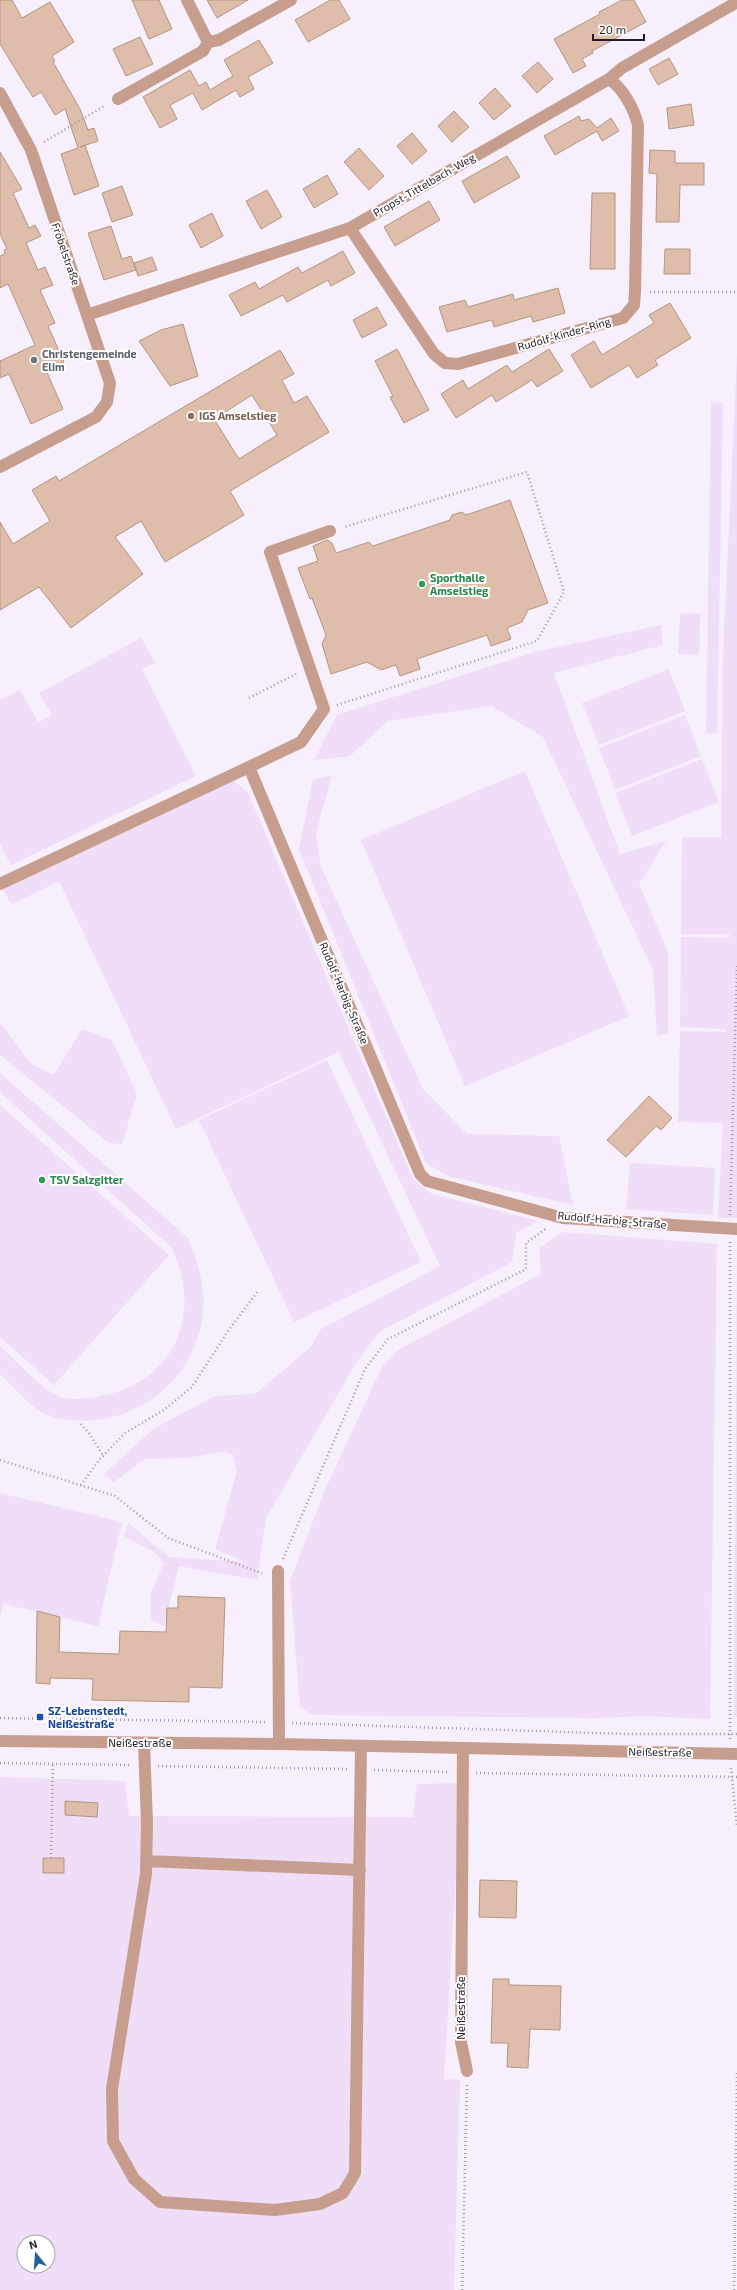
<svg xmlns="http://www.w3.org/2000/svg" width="737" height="2290" font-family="'Exo 2',sans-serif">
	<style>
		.green { fill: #f0ddf8; fill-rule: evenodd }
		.building { fill: #debeaa; stroke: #b49581; fill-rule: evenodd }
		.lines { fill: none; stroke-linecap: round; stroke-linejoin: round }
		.path { stroke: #a199a4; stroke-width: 2.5; stroke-dasharray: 1 3; stroke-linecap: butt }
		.minor { stroke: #c79d8e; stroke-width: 12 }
		.worship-dot { fill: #6b7280; stroke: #fff; stroke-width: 1.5 }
		.education-dot { fill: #8d6e63; stroke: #fff; stroke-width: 1.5 }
		.leisure-dot { fill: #2e9e5b; stroke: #fff; stroke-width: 1.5 }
		.transit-dot { fill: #1a4fb4; stroke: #fff; stroke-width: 1.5 }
		.labels { text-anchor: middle; stroke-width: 4; stroke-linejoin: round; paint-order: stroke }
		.street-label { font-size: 11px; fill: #231c26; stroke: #fff }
		.worship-label { font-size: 11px; font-weight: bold; fill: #5b616d; stroke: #fff; text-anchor: start }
		.education-label { font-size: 11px; font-weight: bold; fill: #785e54; stroke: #fff; text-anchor: start }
		.leisure-label { font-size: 11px; font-weight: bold; fill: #27864d; stroke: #fff; text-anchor: start }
		.transit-label { font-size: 11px; font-weight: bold; fill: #164399; stroke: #fff; text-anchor: start }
	</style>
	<rect width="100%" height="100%" fill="#f7effb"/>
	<path class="green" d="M737,355V1218H718L723,1123L678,1122L680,1031L725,1032L726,1029L680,1027L681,937L728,938L730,934H681L682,837H721L723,655Z
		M711,402L723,403L717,733H706Z
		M700,613L699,655L678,654L680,614Z
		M661,625L663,645L554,673L620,854L666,841L639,884L668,952V1033L657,1036L653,970L543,737L492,706L388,721L350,756L314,760L337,715L535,652Z
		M141,638L155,663L142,669L196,776L11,865L0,844V700L20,690L38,722L52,715L39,693Z
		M669,669L685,711L599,745L582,703Z
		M685,715L701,756L615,790L599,748Z
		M702,759L719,802L632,836L615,793Z
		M525,771L629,1016L465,1086L361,840Z
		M332,775L316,833L321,867L423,1089L467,1134L559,1136L573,1205L448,1176L426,1163L299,849L313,780Z
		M233,780L248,793L413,1179L432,1194L538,1221L516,1233L512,1262L379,1332L356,1363L266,1518L257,1580L179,1566L164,1626L151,1620L150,1595L164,1563L154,1552L124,1536L128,1523L169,1557L245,1562L215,1549L237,1471L233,1455L224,1451L187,1458L145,1459L114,1482L104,1474L153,1429L215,1396L255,1394L311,1347L321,1329L440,1266L339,1052L176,1129L59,881L12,904L2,890Z
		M0,1022L31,1064L54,1075L82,1029L112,1040L137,1094L122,1144L109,1143L0,1055Z
		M327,1060L421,1262L294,1322L199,1120Z
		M0,1073L188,1238C197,1260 205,1285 203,1309C200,1363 160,1406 109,1418C89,1422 61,1422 43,1413C31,1407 11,1384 0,1374V1346C11,1356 44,1390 55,1395C70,1402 90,1399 106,1395C177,1378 202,1312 172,1248L0,1092Z
		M0,1105L169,1255L54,1385L0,1337Z
		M630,1163L715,1168L713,1215L626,1209Z
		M563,1232L717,1244L710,1719L645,1716L598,1718L312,1715L300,1707L290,1581L325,1490L382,1367L398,1350L541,1274L539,1248Z
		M737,1238V1717L734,1716Z
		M0,1493L122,1522L98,1626L4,1604L0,1616Z
		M0,1777L125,1781L129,1816L413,1817L417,1784L459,1783V1825L444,2079L460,2080L454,2290H0ZM24,2242H48V2266H24Z"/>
	<path class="building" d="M0,0H12L22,18L50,2L74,42L52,56L55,61L53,62L80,109L88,130L94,128L98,141L80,147L85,145L99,186L74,195L61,154L78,148L65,109L55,115L41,92L33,97L22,80L0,44Z
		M132,0H159L172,29L149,39Z
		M207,0H248L217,18Z
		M330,0H339L350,19L308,42L295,20Z
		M622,0H634L646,22L592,51L593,53L582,59L586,66L573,73L554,39L600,14L599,12Z
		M140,37L153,64L126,76L113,49Z
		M259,40L273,63L248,77L254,89L240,97L236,90L202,110L193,93L170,105L177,119L160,128L143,97L190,70L199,86L206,82L210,90L233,76L224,60Z
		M669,58L678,74L658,85L649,69Z
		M538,62L553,79L537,93L522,76Z
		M495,88L511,106L494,120L479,103Z
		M691,104L694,125L669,129L667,108Z
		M454,111L469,127L452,142L438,126Z
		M579,116L581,121L589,119L597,128L611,118L619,131L602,141L597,131L555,155L544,136Z
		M412,133L427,151L412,164L397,146Z
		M359,148L384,176L369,190L344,162Z
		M650,150L675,151V163H704V185H680L679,222H656L657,174L649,173Z
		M0,152L22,189L13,193L29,228L35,225L41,236L26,243L38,270L45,267L53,285L40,290L55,323L48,326L64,362L46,370L63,409L31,424L9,374L0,378V361L35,345L8,284L0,288V256L5,254L4,250L7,249L0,234Z
		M507,156L520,177L474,203L462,181Z
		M327,175L338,194L314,208L303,189Z
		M122,186L133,215L112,222L102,193Z
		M267,190L282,217L261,229L246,201Z
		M592,193H615V269H590Z
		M429,201L440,220L395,246L384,227Z
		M212,213L223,236L201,248L189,225Z
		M111,226L122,259L131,256L136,270L104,280L88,233Z
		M665,249H690V274H664Z
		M343,251L355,273L331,286L328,280L287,302L283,295L241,316L229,295L255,282L259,289L298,267L302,273Z
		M152,257L157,270L138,276L134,263Z
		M558,288L565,313L533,322L531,316L494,327L492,320L447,332L439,307L465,300L468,307L513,294L514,300Z
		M670,303L691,338L655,360L658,365L637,378L629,365L591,388L571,355L594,341L602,355L654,323L649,315Z
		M377,307L387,325L362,338L353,320Z
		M183,324L198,376L170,386L139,341L161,330Z
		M397,349L429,410L404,423L390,397L393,396L375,361Z
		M549,349L563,371L537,387L532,380L496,402L492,395L456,418L441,394L463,380L468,389L507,365L512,372Z
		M280,350L294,374L282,380L294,403L307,396L329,432L230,491L244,515L165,562L141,521L115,537L143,574L71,628L39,587L0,610V522L13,544L50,521L32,490L56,476L59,481ZM252,395L277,435L239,459L214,419Z
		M510,500L548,603L528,610L522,622L507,628L511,639L491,646L487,635L417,659L420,669L400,676L396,665L381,670L367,662L331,674L322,644L326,635L312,598L310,599L298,568L318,561L313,546L327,540L332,543L336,553L369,542L373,546L450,520L452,515L462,512L466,515Z
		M649,1096L672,1118L661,1130L656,1126L626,1157L607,1140Z
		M178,1596L225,1598L222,1688L189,1687V1702L92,1700L93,1679L50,1678V1684L36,1683L37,1611L60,1617L59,1652L119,1654L120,1631L166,1632L167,1608H178Z
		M65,1801L98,1803L97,1817L65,1815Z
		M43,1858H64V1873H43Z
		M480,1880L517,1881L516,1918L479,1917Z
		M493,1979H509V1985L561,1986L560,2030L530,2029L528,2068L507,2067L508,2043H491Z"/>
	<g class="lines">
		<path class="path" d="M44,142L106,105
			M650,292H737
			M249,698L296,674
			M337,705L537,641L564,592L527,472L344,527
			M730,1215L737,966
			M730,1242V1741
			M81,1424L89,1433L103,1455
			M0,1460L115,1496L168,1538L264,1574
			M81,1485L99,1460L125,1433L164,1410L192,1387L228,1331L259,1290
			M283,1559L365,1369L388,1339L526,1269V1243L547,1228
			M0,1718L265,1722
			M292,1723L626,1734H737
			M0,1763L131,1765
			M158,1766L347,1769
			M731,1768L737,1827
			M374,1770L449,1772
			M476,1773L737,1777
			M51,1858L53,1763
			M462,2290L467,2085
			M734,2290L737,2071"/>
		<path class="minor" d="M187,0L208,42L219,40L291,0
			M0,93L31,150L110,383L107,402L96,417L0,467
			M118,99L203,51L208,42
			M350,228L434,354L445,363L458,364L623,318L634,305L635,292L638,125C634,109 623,88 609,79
			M87,315L350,228L609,79L622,68L737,2
			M249,767L301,742L324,709L270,552L330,531
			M0,884L249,767L420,1174L427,1181L563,1218L737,1229
			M278,1571L279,1744
			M0,1741L279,1744L737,1754
			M144,1743L147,1823L146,1874L112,2089L113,2141L134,2179L160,2202L275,2210L320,2204L343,2193L355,2173L361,1747
			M463,1749L461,2042L467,2071
			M146,1861L360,1870"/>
	</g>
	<circle class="worship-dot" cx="34" cy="360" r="4"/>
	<circle class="education-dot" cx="191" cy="416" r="4"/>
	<g class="leisure-dot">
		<circle cx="422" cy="584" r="4"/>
		<circle cx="42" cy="1180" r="4"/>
	</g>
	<rect class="transit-dot" x="36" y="1713" width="8" height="8" rx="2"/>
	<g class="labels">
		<g class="street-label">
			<text transform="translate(424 185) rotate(-30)" y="4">Propst-Tittelbach-Weg</text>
			<text transform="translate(66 254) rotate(71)" y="4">Fröbelstraße</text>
			<text transform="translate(564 334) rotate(-16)" y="4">Rudolf-Kinder-Ring</text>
			<text transform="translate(344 993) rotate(67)" y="4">Rudolf-Harbig-Straße</text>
			<text transform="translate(612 1220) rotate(5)" y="4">Rudolf-Harbig-Straße</text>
			<text x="140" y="1747">Neißestraße</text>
			<text transform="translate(660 1752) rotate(1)" y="4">Neißestraße</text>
			<text transform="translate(461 2008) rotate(-90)" y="4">Neißestraße</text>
		</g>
		<g class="worship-label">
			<text x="42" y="358">Christengemeinde<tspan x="42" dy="13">Elim</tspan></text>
		</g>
		<g class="education-label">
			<text x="199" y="420">IGS Amselstieg</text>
		</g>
		<g class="leisure-label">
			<text x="430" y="582">Sporthalle<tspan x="430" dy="13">Amselstieg</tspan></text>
			<text x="50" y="1184">TSV Salzgitter</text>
		</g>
		<g class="transit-label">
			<text x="48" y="1715">SZ-Lebenstedt,<tspan x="48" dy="13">Neißestraße</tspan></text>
		</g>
	</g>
	<g transform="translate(36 2254) rotate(343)"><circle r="19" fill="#ffffff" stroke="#a7a4a8"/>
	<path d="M0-3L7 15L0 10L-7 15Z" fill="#1f6499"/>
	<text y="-6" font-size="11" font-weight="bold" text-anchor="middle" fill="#231c26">N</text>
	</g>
	<path d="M593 34v6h51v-6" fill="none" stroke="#231c26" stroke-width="2"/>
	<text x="599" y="34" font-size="12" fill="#231c26" stroke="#ffffff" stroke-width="3" paint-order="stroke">20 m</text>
</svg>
